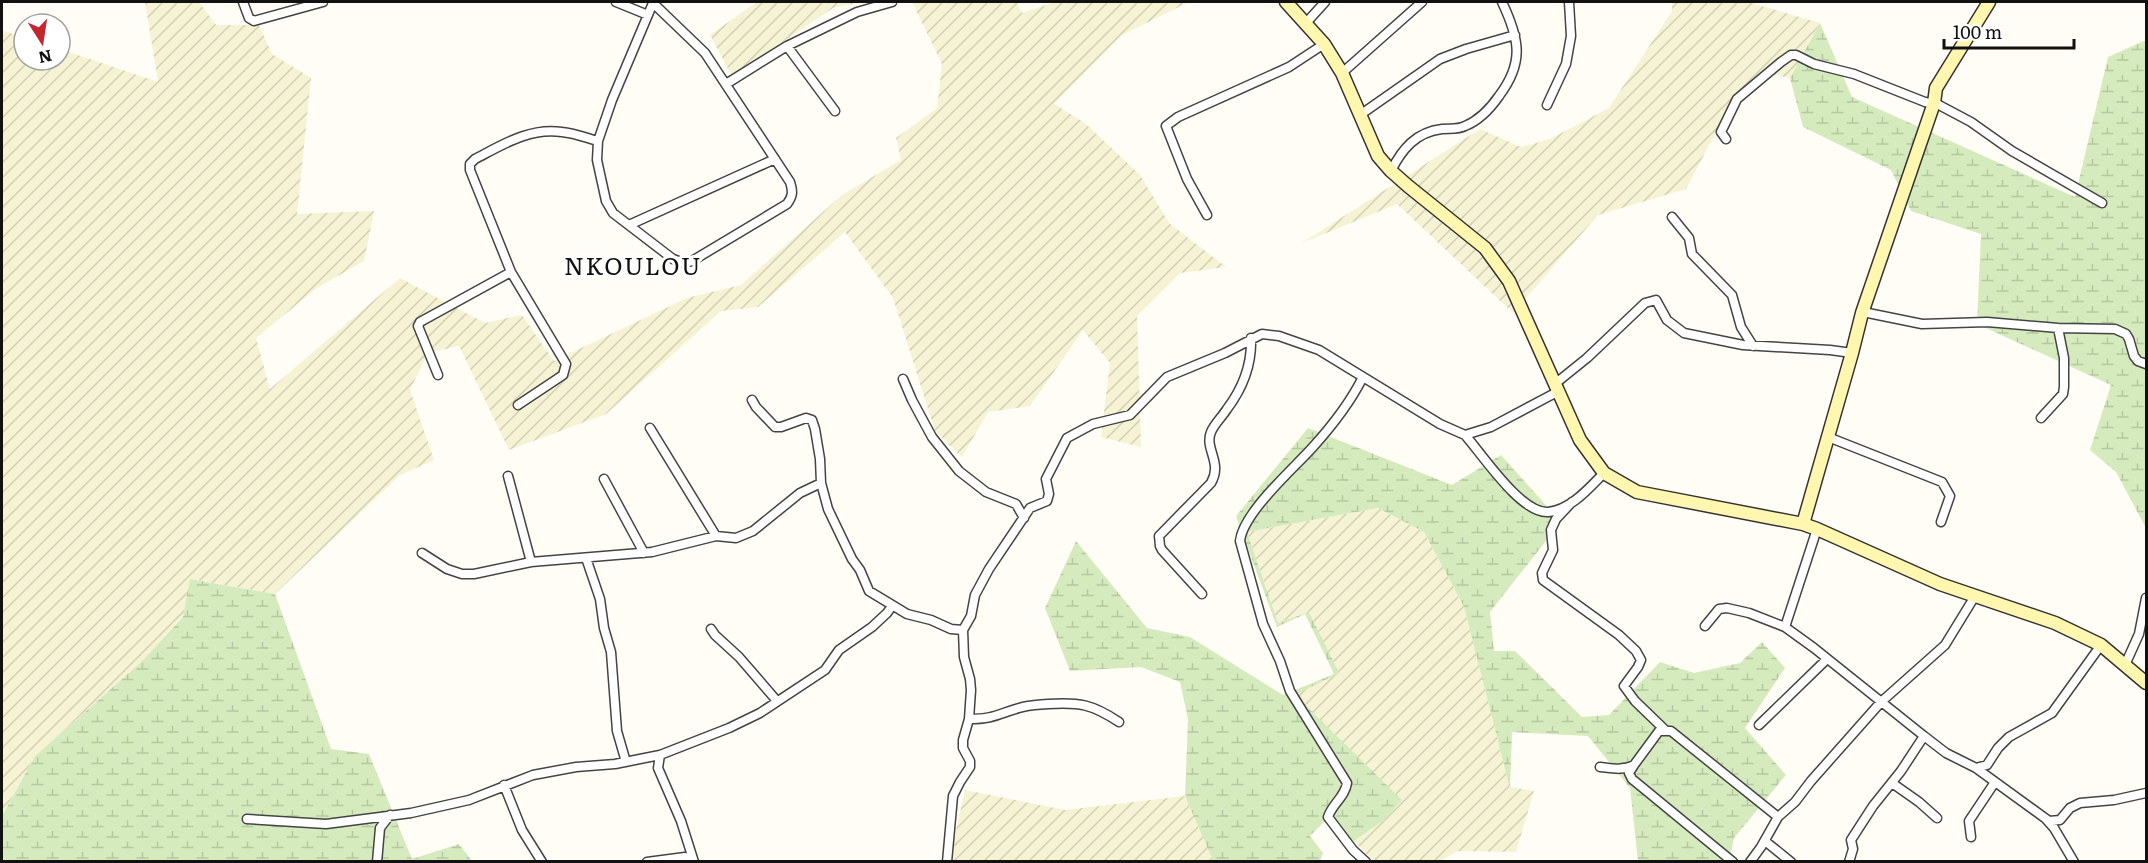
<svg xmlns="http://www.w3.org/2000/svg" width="2148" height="863" font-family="Literata,serif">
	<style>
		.farmland { fill: url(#farmland-furrows) }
		.wetland { fill: url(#wetland-marsh) }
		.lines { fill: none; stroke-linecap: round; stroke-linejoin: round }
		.street-casing { stroke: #444; stroke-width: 11 }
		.secondary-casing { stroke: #333; stroke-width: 15 }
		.street { stroke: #fff; stroke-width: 8 }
		.secondary { stroke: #fff6b0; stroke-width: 12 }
		.labels { text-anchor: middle; stroke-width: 6; stroke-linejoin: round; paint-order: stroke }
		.quarter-label { font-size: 24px; letter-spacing: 1.5px; fill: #111; stroke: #fff }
	</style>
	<defs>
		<pattern id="farmland-furrows" width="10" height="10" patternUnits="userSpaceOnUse" patternTransform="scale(1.5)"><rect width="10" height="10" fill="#f6f3d4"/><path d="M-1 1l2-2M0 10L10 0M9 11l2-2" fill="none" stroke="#d2cfb5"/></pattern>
		<pattern id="wetland-marsh" width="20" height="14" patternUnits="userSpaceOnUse" patternTransform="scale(1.5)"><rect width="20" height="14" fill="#d5ebbd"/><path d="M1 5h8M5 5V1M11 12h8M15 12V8" fill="none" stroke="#b6c8a1"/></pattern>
	</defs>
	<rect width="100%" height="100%" fill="#fffdf5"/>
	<path class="farmland" d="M145,2H199L216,25H259L272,54L311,78L297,214L374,211L364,261L317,288L256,338L270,389L400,278L485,323L522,315L554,361L687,298L741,285L842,195L901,160L896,138L937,108L942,64L912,2H1017L1022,13L1055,2H1189L1122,35L1054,104L1085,123L1140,175L1169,223L1226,267L1180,273L1137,316L1141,447L1101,437L1110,363L1083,330L1030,406L988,412L962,457L935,431L893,298L845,232L758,307L721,311L606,414L509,450L459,346L428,353L410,390L434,460L400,475L275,594L191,579L183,616L139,664L35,756L2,816V30L24,38V60H60V49L158,82Z
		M757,2H862L833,8L732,76L710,35Z
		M1672,2H1748L1820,23L1790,78L1767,73L1722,121L1686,189L1598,215L1513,313L1397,204L1302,243L1480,129L1521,147L1550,139L1609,108L1672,11Z
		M1378,508L1424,532L1464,607L1510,787L1534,791L1516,852L1458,851L1440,861H1373L1354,841L1384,820L1295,694L1338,673L1309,612L1278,623L1247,532Z
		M965,790L1065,810L1185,796L1213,861L949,862Z"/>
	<path class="wetland" d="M1820,23L1852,97L2075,197L2108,57L2146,40V528L2116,472L2090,450L2111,385L1977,324L1981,234L1911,211L1891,170L1803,127L1790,78Z
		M1308,428L1452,485L1501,455L1561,522L1490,612L1494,651H1515L1582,717L1609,715L1660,662L1694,673L1740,663L1762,642L1785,668L1745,728L1786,775L1734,838L1729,862L1638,861L1630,788L1588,736L1512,732L1510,788L1464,607L1424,532L1378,508L1247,532L1278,623L1309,612L1339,673L1295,695L1402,800L1384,820L1354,841L1324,822L1310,836L1323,853L1320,861H1213L1185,796L1188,719L1180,682L1141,667L1070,671L1045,608L1076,541L1147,628L1190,637L1283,695L1334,674L1305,614L1277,627L1236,516Z
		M190,579L275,594L331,749L369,754L412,859L459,844L472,861L2,862V816L35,756L139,664L183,617Z"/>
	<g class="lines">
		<g class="street-casing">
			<path id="street" d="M243,2L249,18L254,21L323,2
				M616,2L648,15
				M653,3L705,53L790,182C793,191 793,196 787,204L692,261L684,263L673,259L613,213L606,201L597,160L598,141L612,100L653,3L654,2
				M1306,23L1325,2
				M787,46L835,111
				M1342,73L1422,2
				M726,84L787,46L857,12L892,2
				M1547,105L1566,64L1571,36L1569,2
				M1360,115L1440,59L1466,49L1515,35
				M1726,139L1721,132L1737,99L1781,62L1791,55H1796L1814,64L1854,74L1925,102L1939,105L1971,122L2012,151L2102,203
				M1391,171C1402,149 1416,132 1442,129C1450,128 1457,130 1465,126C1480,120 1490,109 1499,96C1525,62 1519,38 1502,2
				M1207,215L1187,179L1166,126L1178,117L1289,67L1324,44
				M1672,217L1689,238L1692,254L1732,295L1741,327L1753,346
				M629,225L775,159
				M1862,313H1868L1922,324L1987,322L2058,328L2115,329L2126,334L2129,339L2134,356L2138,361L2146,364
				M438,375L418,326L420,322L511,272
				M1363,377C1350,403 1332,426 1312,448C1292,470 1243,513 1240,541L1263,624L1280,661L1290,691L1347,783C1345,797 1332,804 1328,817L1353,850L1366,862
				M903,379L912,400L932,437L959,471L986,492L1016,504L1024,518
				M1556,383L1587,358L1645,303L1656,300L1667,320L1684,333L1743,345L1830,350L1852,353
				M752,400L756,407L775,427H781L806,418L812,420L815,429L820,459L821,483L828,509L852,559L860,570L869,591L907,614L931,620L951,629L963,630
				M518,405L563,375L566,364L511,272L470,170V164L475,159C502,145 530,127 562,132C574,133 587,138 598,141
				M2041,418L2063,394L2064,387V358L2058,328
				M650,428L716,536
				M1465,435C1482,454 1521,514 1548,512C1571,510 1590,487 1604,473
				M1828,437L1942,482L1950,496L1941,522
				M508,476L531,562
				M604,479L644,553
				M1572,502L1556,519L1551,530L1553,550L1542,573L1543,580L1619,635L1636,651L1641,660L1638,667L1624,686L1635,701L1665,730
				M422,553L447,569L462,574H474L531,562L652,552L716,536L736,538L753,531L800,493L821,483
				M586,558L600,599L604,628L611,652L617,731L626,762
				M1202,594L1162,550L1160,546L1159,536L1211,483C1223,462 1204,449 1211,432C1214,424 1222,417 1227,409C1242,389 1252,364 1251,338
				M1705,626L1719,609L1727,608L1749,613L1785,627L1814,648L1924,736
				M1785,627L1817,529
				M711,629L715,635L739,657L777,701
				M2125,665L2139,634L2146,598
				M969,719C994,719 998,714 1019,708C1029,705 1038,705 1048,704C1079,702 1092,704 1119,722
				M1759,725L1827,659
				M660,755L658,768L681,821L694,862
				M1634,765L1629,773L1632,779L1733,862
				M1600,767C1611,768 1623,771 1634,765L1659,731H1671L1778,817
				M1976,768L1987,765L1998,748L2009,737L2052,713L2101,645
				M1892,783L1919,802L1937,818
				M504,785L522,830L542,862
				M247,819L326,824L411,813L469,800L533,775L576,767L615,764L660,755L729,728L760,713L825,670L839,650L872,627L887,613L892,606
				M2046,819L2054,828L2074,862
				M1971,837L1969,821L1995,782
				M1765,841L1791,862
				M377,862L380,828L390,815
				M647,862L685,857L693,860
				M947,862L953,796L960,782L970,767V761L963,748V740L969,719L971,690L970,679L964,657L963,630L971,616L975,595L989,569L1030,508L1047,501L1049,494L1046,479L1067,438L1093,424L1130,415L1167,377L1225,353L1262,334L1279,336L1319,350L1440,424L1465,435L1491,427L1559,391
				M1750,862L1761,847L1778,817L1795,802L1811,781L1881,702L1945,645L1975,596
				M1849,862L1853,849L1851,840L1873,806L1901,771L1924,736L1946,753L1976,768L2049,821L2060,820L2070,808L2080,803L2114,800L2146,793"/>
		</g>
		<g class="secondary-casing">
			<path id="secondary" d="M1286,2L1324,44L1342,73L1378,156L1391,171L1408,186L1485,248L1509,281L1580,440L1604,473L1637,492L1803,524L1817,529L1940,584L2055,623L2101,645L2146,683
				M1803,524L1852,353L1862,313L1934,103L1936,88L1989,2"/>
		</g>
		<use href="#street" class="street"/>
		<use href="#secondary" class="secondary"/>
	</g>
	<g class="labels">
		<g class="quarter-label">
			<text x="633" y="275">NKOULOU</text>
		</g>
	</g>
	<rect width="2148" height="863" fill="none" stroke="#111111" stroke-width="6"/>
	<g transform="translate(42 42) rotate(168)"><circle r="28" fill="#ffffff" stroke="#a0a0a0" stroke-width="1.5"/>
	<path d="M0-4.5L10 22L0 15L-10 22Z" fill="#c4262e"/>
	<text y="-9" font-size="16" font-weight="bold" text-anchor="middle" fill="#111111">N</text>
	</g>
	<path d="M1944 39v9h130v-9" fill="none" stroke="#111111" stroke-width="3"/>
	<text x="1953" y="39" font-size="18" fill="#111111" stroke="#ffffff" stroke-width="4.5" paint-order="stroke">100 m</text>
</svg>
